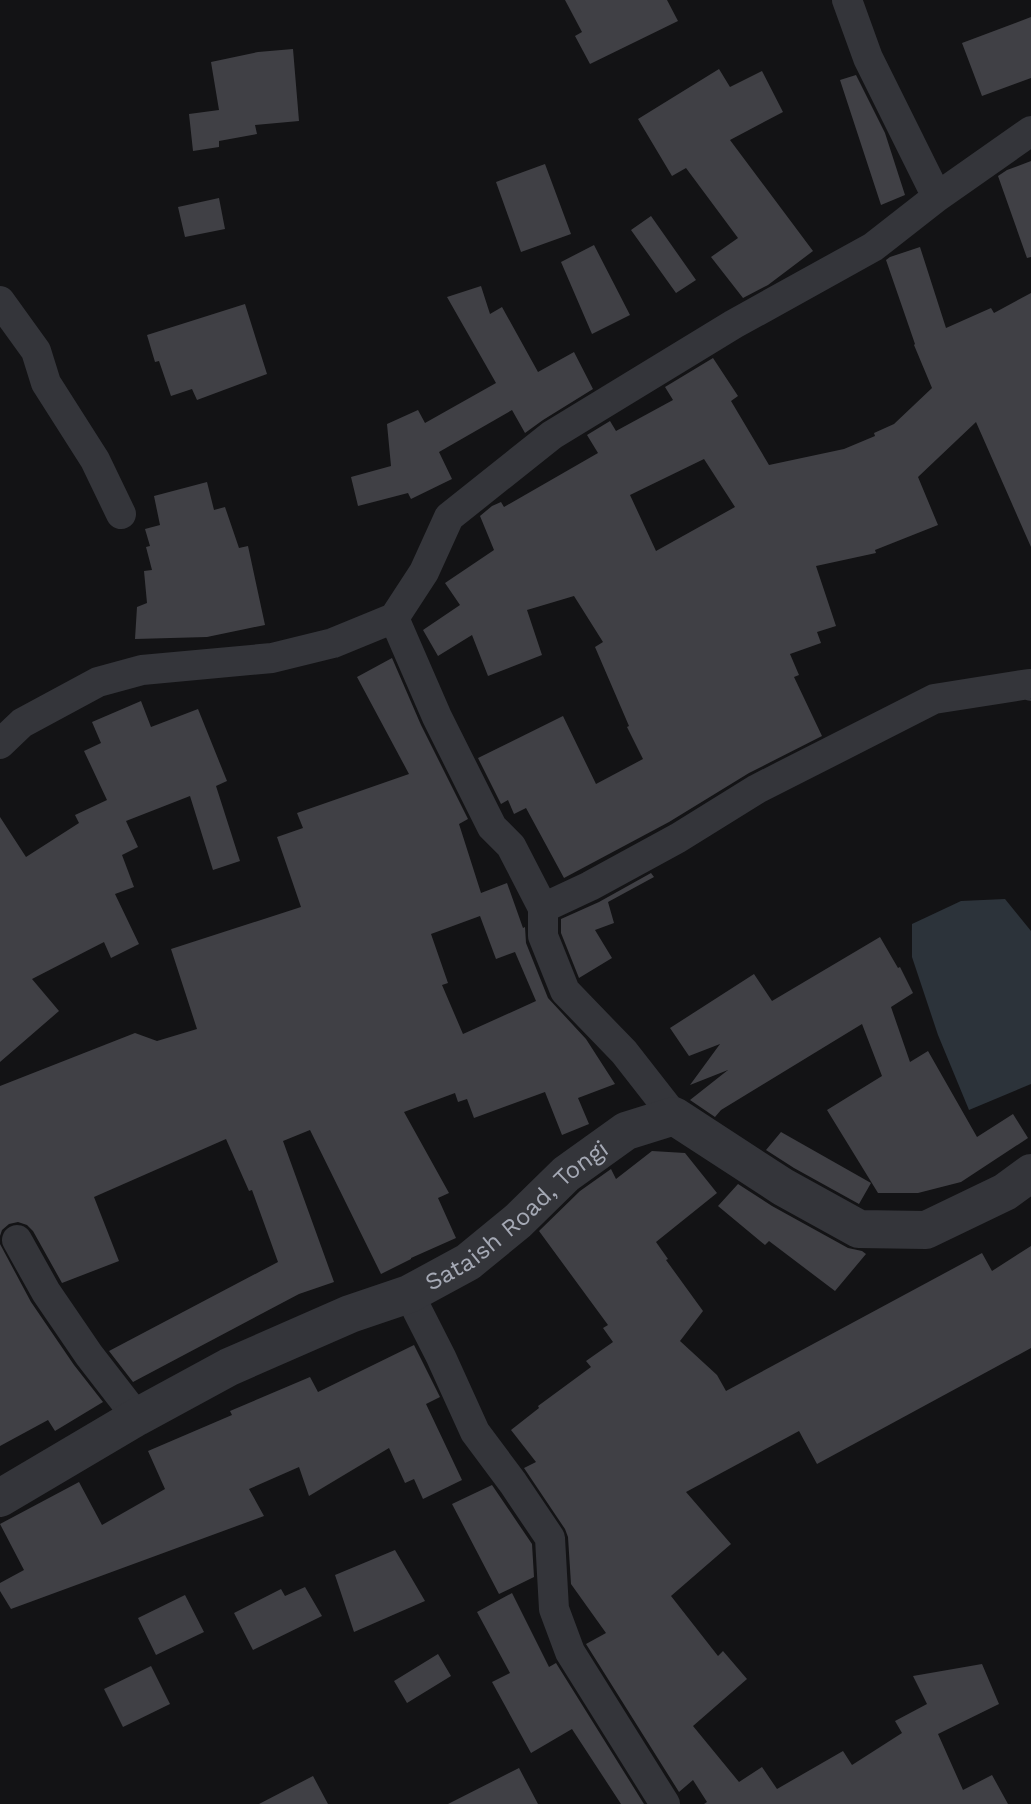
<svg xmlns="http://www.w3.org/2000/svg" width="1031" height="1804" font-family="'Work Sans',sans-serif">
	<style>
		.water { fill: #2c333a }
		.building { fill: #404045; fill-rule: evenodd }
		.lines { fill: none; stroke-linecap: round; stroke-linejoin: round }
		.minor { stroke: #34353a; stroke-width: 30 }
		.tertiary { stroke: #34353a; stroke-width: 38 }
		.labels { text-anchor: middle; stroke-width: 8; stroke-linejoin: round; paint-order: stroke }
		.street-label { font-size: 24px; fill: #a5a9b5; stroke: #0e0e10 }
	</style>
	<rect width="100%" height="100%" fill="#131315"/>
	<path class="water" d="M1005,899L1031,931V1084L969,1110L938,1035L912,957V924L961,901Z"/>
	<path class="building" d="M565,0H667L678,21L590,64L575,36L582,32Z
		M1031,17V78L982,96L962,43Z
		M293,49L299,121L255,125L257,134L219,141V147L193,151L189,114L219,110L211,62L258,52Z
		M719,69L730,87L762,71L783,112L730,140L813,251L768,285L743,298L711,257L738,238L686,168L672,176L638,119Z
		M856,75L885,133L905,195L881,205L840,80Z
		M1031,161V257L1027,258L998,176L1007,170Z
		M545,164L571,234L521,252L496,182Z
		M219,198L225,229L185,237L178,207Z
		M651,216L696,280L676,293L631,230Z
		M594,245L630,315L592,334L561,262Z
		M920,247L946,328L991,308L994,313L1031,293V547L976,422L918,477L938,525L875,550L876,553L816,566L836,626L817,632L821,643L790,654L799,675L794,677L822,736L749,773L669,822L564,878L526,808L514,814L508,800L501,804L478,758L563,716L596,784L643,759L627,727L629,726L595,647L603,642L574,596L527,610L542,655L488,676L472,635L438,656L423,630L460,605L445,583L494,550L480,516L492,506L501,502L504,507L598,453L587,435L610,421L616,431L673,400L665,387L713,358L738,396L731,401L769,465L844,449L875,436L874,433L894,424L932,388L914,345L915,344L886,260L890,257ZM704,459L735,507L656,551L630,495Z
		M481,286L490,314L502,307L538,372L574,352L593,389L543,420L525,433L512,410L439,452L452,479L411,499L408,493L358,506L351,477L391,466L387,424L418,410L425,423L496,383L447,297Z
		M245,304L267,374L197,400L192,389L171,396L159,361L155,362L147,335Z
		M207,482L214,510L225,507L239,548L248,546L265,625L207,637L135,639L137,607L147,603L144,571L152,570L146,547L150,546L145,529L160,525L154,496Z
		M392,658L421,725L468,819L459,824L481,893L507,883L523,928L525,927L526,943L548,998L586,1039L615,1084L578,1098L589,1124L562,1135L545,1092L474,1118L467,1099L458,1102L455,1093L404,1112L449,1193L438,1198L456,1238L411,1258V1259L381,1274L310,1130L283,1141L334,1282L299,1294L133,1382L109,1351L278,1262L252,1190L249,1191L226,1139L94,1197L119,1261L62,1283L33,1231L27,1225L18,1222L9,1224L2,1230L0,1236V1086L135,1033L157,1041L197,1029L171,949L301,907L277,837L303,828L297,813L409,774L357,677ZM480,916L496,959L515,952L536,1001L463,1034L442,985L448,983L431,934Z
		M141,701L151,727L198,709L227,781L216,786L240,861L213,870L190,796L126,821L138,847L122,855L134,887L115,894L139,944L111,958L104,942L32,979L59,1011L0,1062V817L26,857L79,823L75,815L107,800L84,751L101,743L92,722Z
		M651,873L654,877L608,902L614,923L595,930L612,958L579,978L561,933V919L599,902Z
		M880,937L898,968L900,967L913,993L891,1007L910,1062L928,1051L977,1137L1013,1114L1028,1138L961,1182L918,1193H878L827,1110L882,1076L862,1024L721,1110L715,1117L690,1100L728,1070L690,1085L720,1044L689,1056L670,1028L754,974L772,1001Z
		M781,1132L871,1183L859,1204L794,1168L766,1150Z
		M652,1151L685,1153L717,1193L656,1242L668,1259L666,1260L703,1311L680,1341L717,1375L726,1391L982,1253L992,1271L1031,1246V1348L817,1464L799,1431L686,1492L731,1544L671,1596L718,1656L723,1651L747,1679L693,1726L739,1782L762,1767L777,1789L843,1751L852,1765L902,1733L895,1721L927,1704L913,1676L982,1664L999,1704L938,1734L963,1790L992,1775L1008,1804H704L707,1802L693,1780L679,1792L586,1644L606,1633L571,1584L568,1537L565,1529L524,1468L536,1462L511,1430L539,1408L538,1406L591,1367L586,1361L613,1342L603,1328L608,1325L539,1231L580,1191L611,1169L616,1179Z
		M738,1184L772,1206L848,1248L862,1251L866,1254L835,1291L769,1241L765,1245L718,1206Z
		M0,1244L31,1302L74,1365L103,1402L55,1431L48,1420L0,1446Z
		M414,1345L440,1397L426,1404L462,1480L423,1499L414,1479L405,1483L389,1448L309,1496L299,1467L249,1489L264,1516L11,1609L0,1591V1583L24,1570L0,1524L79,1482L102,1525L165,1489L148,1451L232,1415L230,1411L310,1377L318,1392Z
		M492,1485L532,1544L534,1577L499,1594L452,1504Z
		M395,1550L425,1601L354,1632L335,1575Z
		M305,1587L322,1616L253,1650L234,1613L281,1589L285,1596Z
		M512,1593L549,1667L556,1663L644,1804H621L572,1729L531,1753L492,1682L510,1673L477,1612Z
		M185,1595L204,1632L156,1655L138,1618Z
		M438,1654L451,1676L407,1703L394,1681Z
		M151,1666L170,1704L123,1727L104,1689Z
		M519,1768L538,1804H448Z
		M313,1776L328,1804H259Z"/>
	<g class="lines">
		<path class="minor" d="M847,0L868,58L937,197
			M0,301L36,351L46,383L95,460L121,514
			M0,744L22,723L98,682L142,670L272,658L333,643L394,618
			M543,908L590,886L678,838L757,789L934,699L1029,684L1031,686
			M674,1116L624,1052L565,991L543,936V908L511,846L492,827L437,717L394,618L424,572L449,517L552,435L734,324L873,247L937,197L1031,131
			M17,1240L46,1292L89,1355L137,1417
			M409,1294L441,1357L475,1432L513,1483L550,1538L554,1609L570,1652L665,1804"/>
		<path class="tertiary" id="s1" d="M0,1498L137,1417L229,1367L350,1314L409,1294L468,1262L518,1221L566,1174L626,1131L674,1116L783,1187L859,1229L926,1230L1005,1192L1031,1173"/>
	</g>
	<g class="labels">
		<g class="street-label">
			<text dy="8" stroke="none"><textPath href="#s1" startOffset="592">Sataish Road, Tongi</textPath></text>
		</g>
	</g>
</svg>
